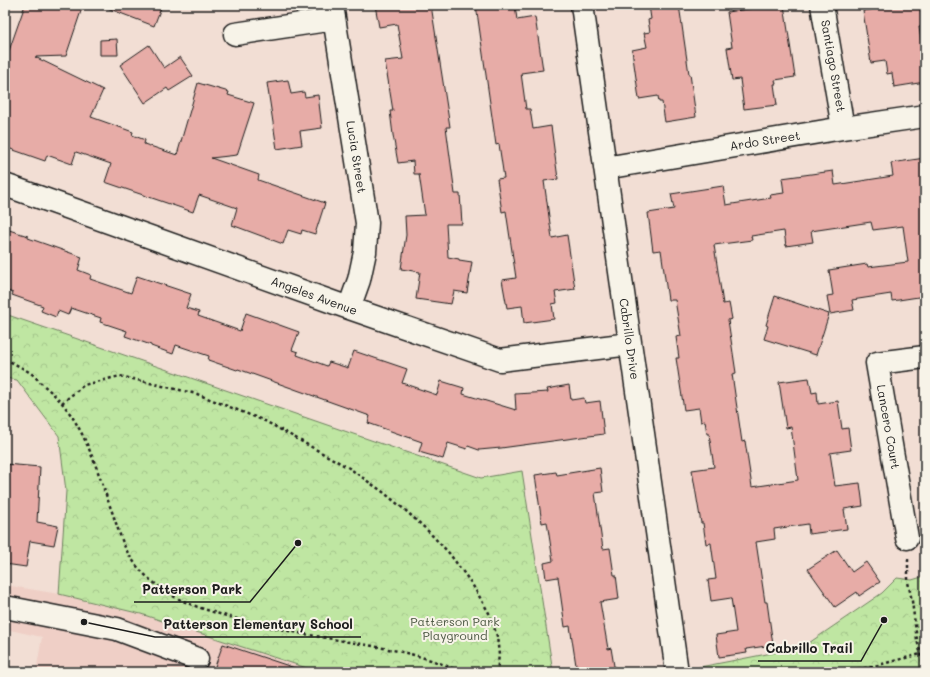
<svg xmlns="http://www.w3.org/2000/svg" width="930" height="677" font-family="Mali,sans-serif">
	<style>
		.built { fill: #efcfc6 }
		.park { fill: url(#park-crowns); stroke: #6e815f }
		.building { fill: #e7aca7; stroke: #1c1c1c }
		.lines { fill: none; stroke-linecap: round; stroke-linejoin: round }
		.minor-casing { stroke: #1c1c1c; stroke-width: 25 }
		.path { stroke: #1c1c1c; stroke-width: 2.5; stroke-dasharray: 3 3; stroke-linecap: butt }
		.minor { stroke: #f7f3e8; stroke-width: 22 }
		.labels { text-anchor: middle; stroke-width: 4; stroke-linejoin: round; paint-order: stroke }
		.street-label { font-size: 12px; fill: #1c1c1c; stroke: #f7f3e8 }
		.park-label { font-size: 12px; fill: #4d5944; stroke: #f7f3e8 }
		.leader { fill: none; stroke: #1c1c1c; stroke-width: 1.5 }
		.callout-dot { fill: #1c1c1c; stroke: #f7f3e8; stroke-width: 1.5 }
		.callout-label { font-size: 13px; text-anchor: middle; font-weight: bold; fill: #1c1c1c; stroke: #f7f3e8; stroke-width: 4; stroke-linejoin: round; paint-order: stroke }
	</style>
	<defs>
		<pattern id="park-crowns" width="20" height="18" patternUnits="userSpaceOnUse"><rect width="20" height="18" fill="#bfe6a2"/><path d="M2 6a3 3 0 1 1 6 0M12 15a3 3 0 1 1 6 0" fill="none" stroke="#a4c58b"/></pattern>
	</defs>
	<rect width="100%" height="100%" fill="#f2ded4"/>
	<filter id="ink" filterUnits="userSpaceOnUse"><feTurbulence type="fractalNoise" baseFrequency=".025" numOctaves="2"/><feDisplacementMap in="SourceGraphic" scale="8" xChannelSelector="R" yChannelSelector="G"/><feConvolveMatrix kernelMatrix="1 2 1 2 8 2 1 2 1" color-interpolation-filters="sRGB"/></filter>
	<g filter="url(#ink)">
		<path class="built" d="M5,585L59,594L141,614L319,672H36L42,637L5,629Z"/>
		<path class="park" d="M5,314L481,478L522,471L553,672H319L141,614L59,594L66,491L59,436L17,380L5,378Z
			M925,576V672H696L695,668L803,647L882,593L897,578L912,580Z"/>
		<path class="building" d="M25,5H83L66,56L35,57L103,90L91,117L133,132L132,135L145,140L144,144L177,155L198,83L229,92L228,95L254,103L237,155L211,158L259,175L258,180L325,203L315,234L302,230L301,234L288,230L283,244L232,225L237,208L199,195L193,212L105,182L111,164L76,152L72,164L47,155L45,161L5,147V62Z
			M102,5H162L154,26L102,6Z
			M375,5H431L450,127H446L455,194H460L462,224H446L448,257L459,259V260L472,262L467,293L454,291L451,304L416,299L420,272L401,269L406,235L405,216L425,215L419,174H414L413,161L398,163L393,135L390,111H393L385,61L403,59L397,24L379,27Z
			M476,5H515L517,20L535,17L543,70L521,73L526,109H530L533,129L551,126L558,179L544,181L552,238L567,235L575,289L555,292L557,303L552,304L554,319L524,323L522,306L507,308L502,280L516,278L506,211L502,212L497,179L504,178L499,144L496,145Z
			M649,5H679L689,74H690L696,117L665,122L662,102H659L658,96L639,99L632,50L647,47L644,33L650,32L648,20L651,19Z
			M776,5H784L795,77L775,80L776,84H774L777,105L744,109L740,79L732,80L727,48L732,47L727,12Z
			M881,5H920L923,27H919L925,68V82L894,87L892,73L887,74L885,61L871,63L863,11L882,8Z
			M117,39L118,55H100V40Z
			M149,45L164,68L180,57L193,76L169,91L167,88L145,103L120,65Z
			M288,80L291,94L304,92L305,97L318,95L322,128L300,131L302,145L277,149L267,83Z
			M925,158V296L892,301L891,294L852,300L854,310L830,314L827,296L833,295L829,270L867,264L868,267L908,262L903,226L873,230L871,222L811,231L813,242L786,246L784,231L751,236L752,240L714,245L723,304L729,303L732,319L728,320L736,373L732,374L742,442L745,441L752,487L798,480L791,427L786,428L779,382L809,378L812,393L817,392L818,404L838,401L842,429L848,428L851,450L830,453L835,486L860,483L863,506L844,509L847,529L809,534L808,524L774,529L775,539L756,542L765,602H767L773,645L746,649L747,653L719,657L716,635L736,632L731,598L711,601L708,580L716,579L711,543L706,544L703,523H701L692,470L714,467L709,434H707L705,421L701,422L699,408L684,410L676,358H679L676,337L681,336L675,300H668L661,250L653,251L648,213L674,209L671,194L723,186L726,205L771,198L770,195L784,193L782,178L833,171L835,185L893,176L891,163Z
			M9,230L28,236V238L82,257L78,270L91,275L90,279L131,293L137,276L191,294L186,308L199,312L198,316L240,331L246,313L299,332L292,350L298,352L297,355L327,366L329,362L348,368L354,351L407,369L402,383L437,395L441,381L464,388L463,394L516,410L515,394L548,392L547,389L569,385L571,400L584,398L585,403L600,401L604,434L501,448L479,450L468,446L467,449L448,443L443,459L419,452L422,442L368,423L370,416L238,369L237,370L208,360L209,356L176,345L173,354L151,346V345L125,336L127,331L100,322L101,318L71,308L68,315L58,311L56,317L41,311L43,306L12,295L13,293L5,290V240Z
			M775,296L829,314L816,355L764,339L768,326L766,325Z
			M5,464L40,467L37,522L58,526L54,545L30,541L26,567L5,564Z
			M600,468L603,492L595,493L603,549L610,548L614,575H616L619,599L600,602L608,649L611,648L615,672H577L570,626L565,627L558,577L546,579L544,563L553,561L547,522L542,523L535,475L556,472L557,475Z
			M837,550L852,572L866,562L880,582L859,596L857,592L835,607L808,569Z
			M223,644L298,669V672H213Z"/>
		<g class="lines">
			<g class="minor-casing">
				<path id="minor" d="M332,5L367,223L365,252L359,280L349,308
					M582,5L677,672
					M822,5L843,128
					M235,34L334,19
					M605,168L843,128L925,116
					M5,185L349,308L500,360L630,344
					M907,538L877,363L925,357
					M5,607L117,629L197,659"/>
			</g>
			<path class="path" d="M5,359C13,363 21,367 29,372C34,375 38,380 42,384C49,390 56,396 62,403C87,433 98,473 111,509C118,527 122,547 134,562C140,571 149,579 157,585C176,601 200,608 223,615C263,627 303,634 344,641C384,648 424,654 460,672
				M62,403L84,385L120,376L197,394L265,421L349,468L383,492L405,510L426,529L449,553L472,584L489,613L497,636L499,655L497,672
				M908,559V582L912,601L917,640L925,670
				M828,672L867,668L921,654L925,653"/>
			<use href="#minor" class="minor"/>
		</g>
	</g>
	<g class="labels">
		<g class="street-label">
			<text transform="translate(833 66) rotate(80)" y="4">Santiago Street</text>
			<text transform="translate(765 141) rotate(-9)" y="4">Ardo Street</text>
			<text transform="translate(356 157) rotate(81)" y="4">Lucia Street</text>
			<text transform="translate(314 296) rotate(20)" y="4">Angeles Avenue</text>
			<text transform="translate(629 339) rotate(82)" y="4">Cabrillo Drive</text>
			<text transform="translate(888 427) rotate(80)" y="4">Lancero Court</text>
		</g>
		<g class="park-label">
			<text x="455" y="626">Patterson Park<tspan x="455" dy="14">Playground</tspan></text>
		</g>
	</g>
	<path class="leader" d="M298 543L250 602H134M84 622L155 637H361M884 620L861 661H758"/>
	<g class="callout-dot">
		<circle cx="298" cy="543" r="4"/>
		<circle cx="84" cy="622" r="4"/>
		<circle cx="884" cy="620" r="4"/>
	</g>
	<g class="callout-label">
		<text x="192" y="594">Patterson Park</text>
		<text x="258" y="629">Patterson Elementary School</text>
		<text x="809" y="653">Cabrillo Trail</text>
	</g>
	<rect width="930" height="677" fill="none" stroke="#f7f3e8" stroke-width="20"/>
	<rect x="10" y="10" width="910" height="657" fill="none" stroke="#1c1c1c" stroke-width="1.5" filter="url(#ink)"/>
</svg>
